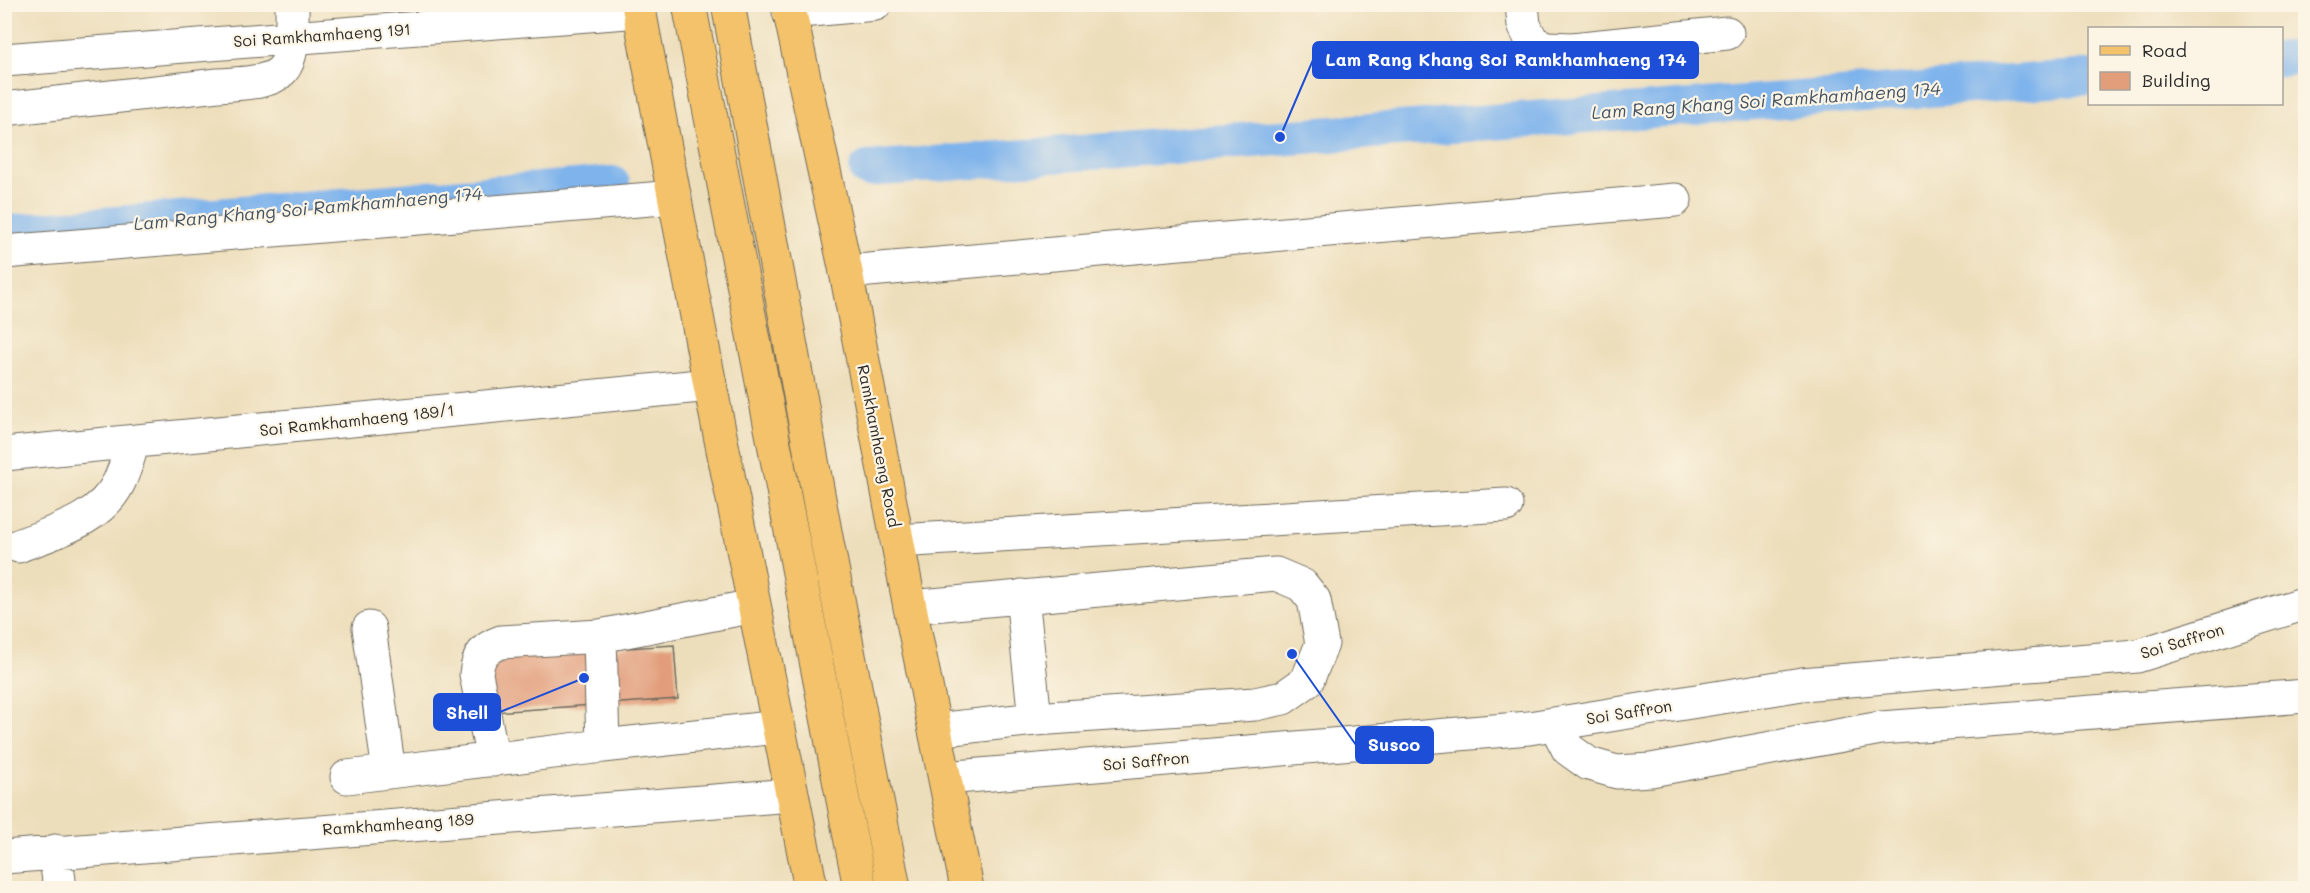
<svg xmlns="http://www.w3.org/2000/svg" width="2310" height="893" font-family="Mali,sans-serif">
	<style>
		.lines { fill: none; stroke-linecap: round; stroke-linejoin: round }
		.canal { stroke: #7eb3ec; stroke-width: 36 }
		.building { fill: #e29e7b }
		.minor-casing { stroke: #6f6a5d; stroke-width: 35 }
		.major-casing { stroke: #6f6a5d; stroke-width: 35 }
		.minor { stroke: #fff; stroke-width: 33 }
		.major { stroke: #f3c26a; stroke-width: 33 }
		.labels { text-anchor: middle; stroke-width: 4.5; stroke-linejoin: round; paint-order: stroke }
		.street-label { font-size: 16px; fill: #2b2b2b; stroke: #fcf5e5 }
		.water-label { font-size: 18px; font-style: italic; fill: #445465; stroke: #fcf5e5 }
		.leader { fill: none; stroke: #1d4ed8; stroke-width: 2 }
		.callout-dot { fill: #1d4ed8; stroke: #fcf5e5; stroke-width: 2 }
		.callout { fill: #1d4ed8; stroke: #1d4ed8; stroke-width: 2 }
		.callout-label { font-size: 18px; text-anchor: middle; font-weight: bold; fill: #fff }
	</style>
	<rect width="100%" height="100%" fill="#fcf5e5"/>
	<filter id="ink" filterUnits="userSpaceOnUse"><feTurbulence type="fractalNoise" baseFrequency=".0167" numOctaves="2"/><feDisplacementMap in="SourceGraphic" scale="12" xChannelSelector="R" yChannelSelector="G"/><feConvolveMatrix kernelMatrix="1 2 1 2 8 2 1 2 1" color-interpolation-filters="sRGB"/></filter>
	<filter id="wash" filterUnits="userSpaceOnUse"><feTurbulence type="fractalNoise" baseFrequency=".008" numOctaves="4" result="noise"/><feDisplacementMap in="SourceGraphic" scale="24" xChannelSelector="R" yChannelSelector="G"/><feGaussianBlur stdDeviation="1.35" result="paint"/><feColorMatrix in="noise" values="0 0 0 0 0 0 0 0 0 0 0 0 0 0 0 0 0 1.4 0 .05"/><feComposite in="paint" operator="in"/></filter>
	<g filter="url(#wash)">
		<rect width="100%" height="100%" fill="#eddebb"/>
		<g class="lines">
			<path class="canal" d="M2282,59L2306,56
				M867,169L2090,77
				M4,233L612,184"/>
		</g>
		<g id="blocks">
			<path class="building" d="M674,645L678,699L493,712L490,657Z"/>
		</g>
	</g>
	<g filter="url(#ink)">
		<use href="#blocks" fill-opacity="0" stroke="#6f6a5d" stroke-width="1.5"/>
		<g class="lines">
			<g class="minor-casing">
				<path id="minor" d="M1522,4L1524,25L1533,43L1547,48L1572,49L1727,33
					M789,12L875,4
					M4,60L640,11
					M4,109L218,85C290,81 293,76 292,4
					M4,252L675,197
					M846,272L1675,200
					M4,454L710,385
					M897,541L1506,505
					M18,546C54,532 101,520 119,482C125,470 129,455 133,442
					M1022,596L1035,719
					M754,606L600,636L603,746L778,727
					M910,607L1276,574L1302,585L1314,600L1322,644L1307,681L1283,698L1255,704L1035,719L935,730
					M369,628L389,772
					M1555,724L1568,749L1589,764L1617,772L1651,770L1881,728L2306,696
					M493,760L476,674C478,656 484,648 501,642L600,636
					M347,777L603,746
					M945,778L1529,728L1802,684L2137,656L2306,603
					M55,851L60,888
					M4,857L792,795"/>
			</g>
			<g class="major-casing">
				<path id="major" d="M638,4L710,385L811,888
					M689,4L860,888
					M728,4L827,542L894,888
					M788,4L846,272L910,607L967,888"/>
			</g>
			<use href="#minor" class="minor"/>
			<use href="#major" class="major"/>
		</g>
	</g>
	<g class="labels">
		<g class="street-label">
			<text transform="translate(322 35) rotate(-4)" y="6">Soi Ramkhamhaeng 191</text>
			<text transform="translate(357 420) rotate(-6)" y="6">Soi Ramkhamhaeng 189/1</text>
			<text transform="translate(879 446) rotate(79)" y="6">Ramkhamhaeng Road</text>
			<text transform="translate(2182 641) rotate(-17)" y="6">Soi Saffron</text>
			<text transform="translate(1629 712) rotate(-9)" y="6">Soi Saffron</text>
			<text transform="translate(1146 761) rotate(-5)" y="6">Soi Saffron</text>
			<text transform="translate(398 824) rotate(-4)" y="6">Ramkhamheang 189</text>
		</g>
		<g class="water-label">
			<text transform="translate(1766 101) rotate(-4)" y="6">Lam Rang Khang Soi Ramkhamhaeng 174</text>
			<text transform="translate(308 209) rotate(-5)" y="6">Lam Rang Khang Soi Ramkhamhaeng 174</text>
		</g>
	</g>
	<path class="leader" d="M1280 137L1313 60M584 678L500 712M1292 654L1356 745"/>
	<g class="callout-dot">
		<circle cx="1280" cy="137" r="6"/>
		<circle cx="584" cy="678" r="6"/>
		<circle cx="1292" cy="654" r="6"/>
	</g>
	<g class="callout">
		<rect x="1313" y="42" width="385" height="36" rx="6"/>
		<rect x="434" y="694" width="66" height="36" rx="6"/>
		<rect x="1356" y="727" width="77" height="36" rx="6"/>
	</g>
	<g class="callout-label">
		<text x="1506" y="66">Lam Rang Khang Soi Ramkhamhaeng 174</text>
		<text x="467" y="719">Shell</text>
		<text x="1394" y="751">Susco</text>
	</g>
	<rect width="2310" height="893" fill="none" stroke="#fcf5e5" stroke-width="24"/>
	<rect x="2088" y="27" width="195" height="78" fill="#fcf5e5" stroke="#a8a49b" stroke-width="1.5"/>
	<rect x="2100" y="46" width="30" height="9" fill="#f3c26a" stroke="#a8a49b" stroke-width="1.5"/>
	<text x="2142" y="57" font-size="18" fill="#2b2b2b">Road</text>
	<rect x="2100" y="72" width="30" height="18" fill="#e29e7b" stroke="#a8a49b" stroke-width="1.5"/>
	<text x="2142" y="87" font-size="18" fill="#2b2b2b">Building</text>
</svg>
